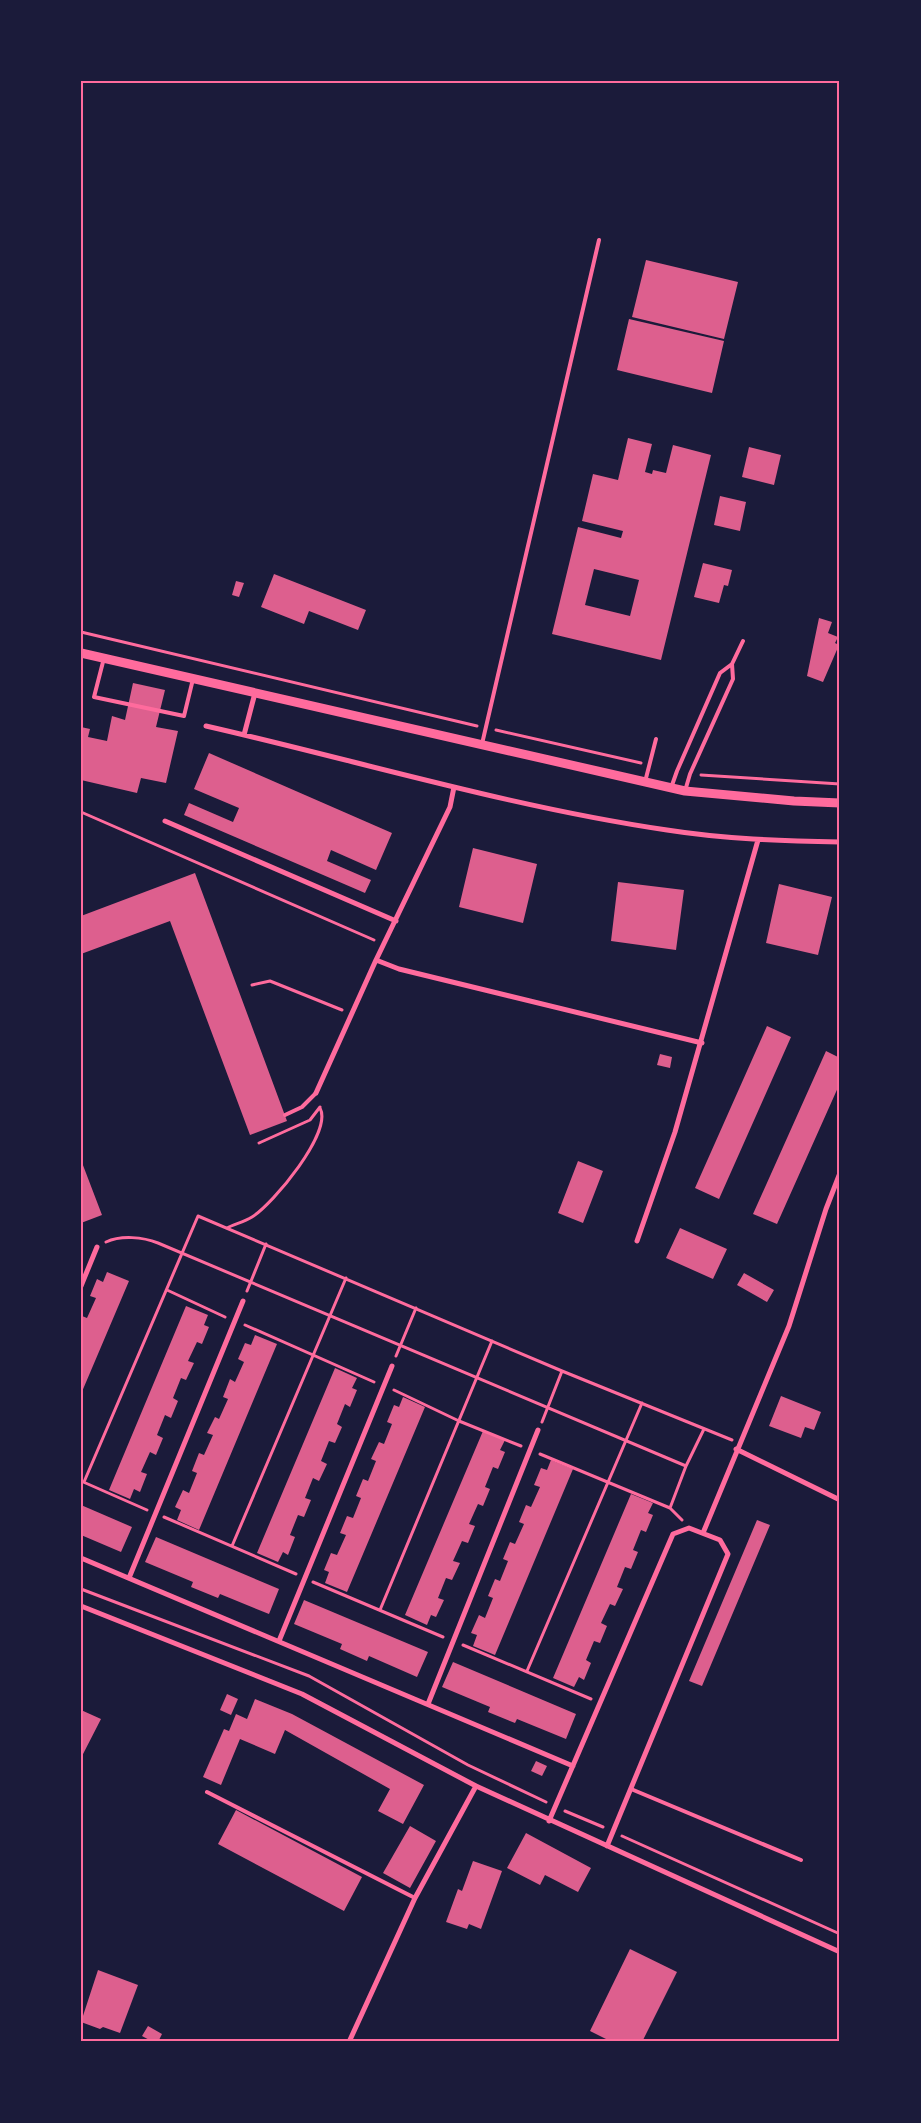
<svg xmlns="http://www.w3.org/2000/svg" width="921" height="2123" font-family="Merriweather,serif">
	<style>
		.building { fill: #dd5f8e; fill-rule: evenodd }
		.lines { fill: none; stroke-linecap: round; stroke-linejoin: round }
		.path { stroke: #ff6b9d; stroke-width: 3 }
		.service { stroke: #ff6b9d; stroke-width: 4 }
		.minor { stroke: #ff6b9d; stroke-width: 5 }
		.tertiary { stroke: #ff6b9d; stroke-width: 9 }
		.neatline { fill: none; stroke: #ff6b9d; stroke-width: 2 }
	</style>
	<rect width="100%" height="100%" fill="#1b1b3a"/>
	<path class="building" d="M646,260L738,282L724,339L632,317Z
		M629,319L724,341L712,393L617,370Z
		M628,438L652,444L645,472L652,474L653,470L666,473L673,445L711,455L661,660L552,634L578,527L621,538L623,531L582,521L593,474L618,480ZM594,569L639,580L630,616L585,605Z
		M749,447L781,455L774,485L742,477Z
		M720,496L746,502L740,531L714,525Z
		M703,563L732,570L728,586L724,585L719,603L694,597Z
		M274,574L366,610L358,630L309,611L304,624L261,607Z
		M236,581L244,583L239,597L232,595Z
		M819,618L832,622L828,633L838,637L835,643L839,645L823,682L807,676Z
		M133,683L165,690L156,727L178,731L166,783L141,778L137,793L81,780V727L90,729L88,737L107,741L112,716L125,720Z
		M209,753L392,833L376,870L331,850L327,861L371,880L365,893L184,815L189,803L233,822L239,808L194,789Z
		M473,848L537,864L523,923L459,907Z
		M195,873L287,1121L250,1135L170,921L81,954V916Z
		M618,882L684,890L676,950L611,941Z
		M779,884L832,897L818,955L766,943Z
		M767,1026L791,1037L719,1199L695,1188Z
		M826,1051L840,1058V1083L777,1224L753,1214Z
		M660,1054L672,1057L670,1068L657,1065Z
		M81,1160L102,1215L81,1223Z
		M578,1161L603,1171L583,1223L558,1213Z
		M680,1228L727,1249L713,1279L666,1258Z
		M107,1272L129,1281L81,1394V1318L82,1316L87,1318L96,1298L90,1296L97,1279L103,1282Z
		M744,1273L774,1290L767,1302L737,1285Z
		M186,1306L208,1315L204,1325L209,1327L202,1344L197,1342L188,1361L194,1363L186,1380L181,1378L173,1398L178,1401L171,1418L165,1415L157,1435L163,1438L156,1455L150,1452L141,1472L147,1474L140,1492L134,1489L130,1499L109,1490Z
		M255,1335L277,1344L199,1530L177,1520L181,1510L175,1507L183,1490L189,1493L197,1473L192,1471L199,1453L204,1455L213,1435L207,1433L215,1417L219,1419L228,1399L223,1397L230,1379L235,1382L244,1362L238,1359L245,1343L251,1345Z
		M335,1368L357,1378L352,1388L357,1390L350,1407L345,1404L337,1424L342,1427L335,1443L329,1441L321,1461L327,1464L319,1481L313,1478L305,1498L311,1500L304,1517L298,1515L290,1535L295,1537L288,1555L283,1552L278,1562L257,1553Z
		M781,1396L821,1412L814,1430L805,1427L801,1438L769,1426Z
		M403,1397L425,1407L347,1592L325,1583L329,1572L324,1570L331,1553L337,1555L346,1535L340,1533L347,1516L353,1518L361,1498L356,1496L363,1479L368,1481L376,1461L371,1459L379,1442L384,1444L392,1424L387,1422L394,1405L399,1407Z
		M483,1431L505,1440L500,1450L505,1452L498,1469L493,1467L485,1487L490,1489L483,1506L478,1504L469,1524L475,1526L468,1543L462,1541L453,1561L460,1563L452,1580L446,1578L438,1598L444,1600L436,1617L431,1615L427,1625L405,1615Z
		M551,1460L573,1469L495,1655L473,1646L477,1635L471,1633L479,1615L485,1618L493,1598L488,1596L495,1579L500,1581L508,1561L503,1559L510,1542L515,1544L524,1524L519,1522L526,1505L531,1507L540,1487L534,1485L541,1468L547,1470Z
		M631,1494L653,1503L648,1513L653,1515L646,1532L641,1530L633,1550L638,1552L631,1569L625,1567L617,1587L623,1589L615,1606L610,1604L601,1623L607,1626L600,1643L594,1641L586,1660L591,1663L584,1680L579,1677L574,1687L553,1678Z
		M81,1505L132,1527L121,1552L81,1535Z
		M757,1520L770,1525L702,1686L689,1681Z
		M156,1537L279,1589L269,1614L220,1594L218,1598L191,1587L193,1582L145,1562Z
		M304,1600L428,1652L417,1677L369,1656L367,1661L340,1649L342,1644L294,1624Z
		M453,1662L576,1714L566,1739L517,1719L515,1723L488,1712L490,1707L442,1687Z
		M227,1694L238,1699L231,1715L220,1710Z
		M255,1699L292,1714L424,1785L403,1824L378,1811L390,1789L285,1730L275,1754L240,1739L221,1785L203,1777L224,1729L229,1731L236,1714L247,1719Z
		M81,1710L101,1719L81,1758Z
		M536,1761L547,1766L542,1776L531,1771Z
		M236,1810L362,1877L344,1911L218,1844Z
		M410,1826L436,1841L410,1888L383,1873Z
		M526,1833L591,1868L578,1892L545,1875L540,1885L507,1868Z
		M473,1861L502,1871L481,1929L469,1924L467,1929L446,1922L458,1889L462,1891Z
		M630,1949L677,1972L642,2042H612L590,2031Z
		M98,1970L138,1985L120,2033L103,2027L100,2029L81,2022Z
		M148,2026L162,2034L158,2042H153L142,2036Z"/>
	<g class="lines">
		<path class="path" d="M81,632L477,726
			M496,730L641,763
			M701,775L840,784
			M81,812L374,940
			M252,985L270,981L342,1010
			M259,1143L310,1120L320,1107
			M227,1228C235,1224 244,1222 252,1217C273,1204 333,1132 320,1108
			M106,1242C121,1235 143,1237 158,1243L686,1466
			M167,1290L225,1317
			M247,1291L266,1244
			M245,1325L374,1382
			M396,1356L416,1308
			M394,1390L459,1421L521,1446
			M542,1422L562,1371
			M540,1454L670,1508L686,1466L704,1429
			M81,1481L147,1510
			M84,1482L198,1216L562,1371L732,1440
			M670,1508L682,1520
			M164,1517L296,1574
			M232,1546L346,1278
			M313,1582L443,1637
			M81,1589L309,1676L468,1765L546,1802
			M380,1610L492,1341
			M463,1645L591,1699
			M527,1671L642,1403
			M565,1811L603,1827
			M622,1836L840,1934"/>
		<path class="service" d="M104,658L94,697L184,716L193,679
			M482,744L599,240
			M645,782L656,739
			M671,788L677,771L720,673L732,664L743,641
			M685,791L690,774L733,679L732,664
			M285,1115L302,1107L316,1093
			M631,1789L801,1860
			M207,1792L415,1898"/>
		<path class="minor" d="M206,726C359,761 511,807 667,830C724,839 782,841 840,842
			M244,735L255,693
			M165,821L396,921
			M376,960L399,969L702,1043
			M316,1093L376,960L450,807L454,787
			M637,1241L675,1132L758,840
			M81,1286L97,1247
			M736,1449L840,1500
			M703,1533L789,1326L826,1209L840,1173
			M81,1558L573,1766
			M129,1578L243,1301
			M81,1606L302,1694L476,1786L840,1952
			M279,1641L392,1366
			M428,1704L538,1430
			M549,1821L673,1534L689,1528L720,1540L728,1554L607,1846
			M349,2042L415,1898L476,1786"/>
		<path class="tertiary" d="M81,653L685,791L794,801L840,803"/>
	</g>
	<rect width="921" height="2123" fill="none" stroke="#1b1b3a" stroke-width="165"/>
	<rect x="82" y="82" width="756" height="1958" class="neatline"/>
</svg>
